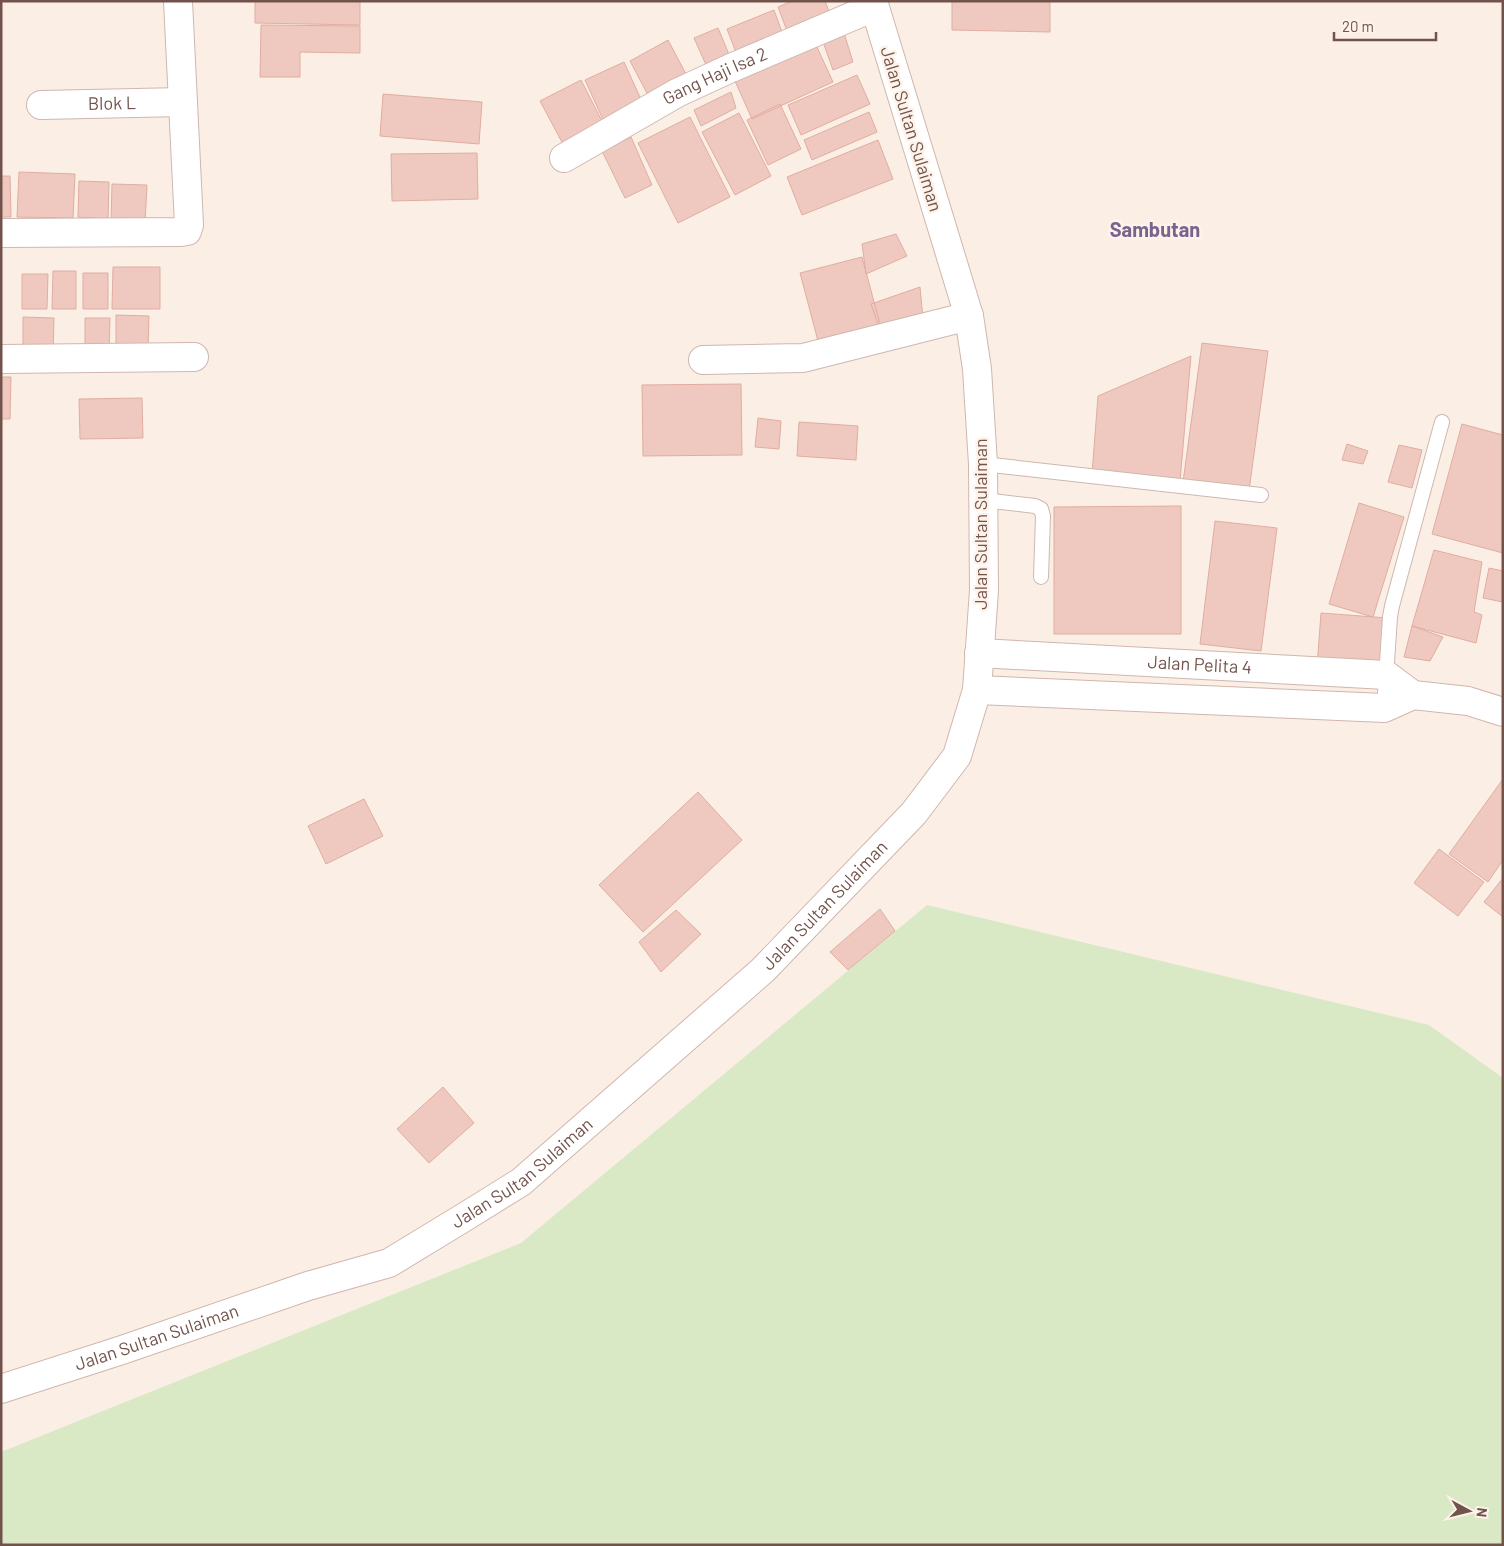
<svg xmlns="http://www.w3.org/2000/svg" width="1504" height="1546" font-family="Barlow,sans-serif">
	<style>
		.green { fill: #d9e8c5 }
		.building { fill: #efc9bf; stroke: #e0ada0 }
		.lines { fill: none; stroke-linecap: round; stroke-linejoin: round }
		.lane-casing { stroke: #ceb7af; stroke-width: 16 }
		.street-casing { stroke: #ceb7af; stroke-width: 30 }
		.secondary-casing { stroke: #d0b6ad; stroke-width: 30 }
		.lane { stroke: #fff; stroke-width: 14 }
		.street { stroke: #fff; stroke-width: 28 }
		.secondary { stroke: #fff; stroke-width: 28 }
		.labels { text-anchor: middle; stroke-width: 5; stroke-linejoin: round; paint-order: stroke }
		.street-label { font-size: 18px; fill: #72534c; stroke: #fef3eb }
		.quarter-label { font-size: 20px; font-weight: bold; fill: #79648e; stroke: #fef3eb }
	</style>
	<rect width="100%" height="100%" fill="#fbefe5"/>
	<path class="green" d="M927,905L1429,1025L1503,1078V1545H1V1452L521,1243Z"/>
	<path class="building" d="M255,1H360V25L255,23Z
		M792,1H825L833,22L790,39L778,7Z
		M952,1H1050V32L952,30Z
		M774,10L786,43L739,60L727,29Z
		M261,25L360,26V53L300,52V77H260Z
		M718,28L733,64L710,74L694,38Z
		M844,33L853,62L833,70L823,42Z
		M668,40L687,76L649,97L630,61Z
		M816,45L833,82L752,119L735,81Z
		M624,62L644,106L605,124L585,80Z
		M857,75L870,104L801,135L788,105Z
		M581,80L604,125L564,146L540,101Z
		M731,92L736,108L701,126L694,110Z
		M383,94L482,102L479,144L380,136Z
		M780,104L801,149L768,165L747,120Z
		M869,112L877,132L812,160L804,140Z
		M739,113L771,176L735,195L702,132Z
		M690,117L730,197L678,223L638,143Z
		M631,137L652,185L625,198L602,151Z
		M878,140L893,179L802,215L787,177Z
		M477,153L478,199L392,201L391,154Z
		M19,172L75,174L73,218L17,217Z
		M1,176H10L11,217H1Z
		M79,181L109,182L108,219L78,217Z
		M112,184L147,185L145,224L111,223Z
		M896,234L907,256L866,274L862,244Z
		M862,257L880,324L818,341L800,273Z
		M113,267H160V309H112Z
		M53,271H76V309H52Z
		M83,273H108V309H83Z
		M22,274H48L47,309H22Z
		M920,287L923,318L881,333L871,304Z
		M116,315L149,316L148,348L116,347Z
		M23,317L54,318L53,357H23Z
		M85,318H110L109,354H85Z
		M1202,343L1268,351L1249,491L1183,482Z
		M1191,356L1180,481L1092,474L1098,396Z
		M1,377H11L10,419H1Z
		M741,384L742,455L643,456L642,385Z
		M142,398L143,438L80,439L79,399Z
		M758,418L781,421L779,449L755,447Z
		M799,422L858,426L856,460L797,456Z
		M1462,424L1503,435V553L1432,534Z
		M1347,444L1368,451L1363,464L1342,460Z
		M1399,445L1422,450L1412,488L1388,482Z
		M1359,503L1404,517L1373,617L1329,604Z
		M1181,506V634H1054V507Z
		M1215,521L1277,528L1261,651L1200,644Z
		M1434,550L1482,562L1474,612L1482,615L1476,643L1412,626Z
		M1489,568L1503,571V602L1483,598Z
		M1321,613L1388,618L1383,671L1317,667Z
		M1412,626L1443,637L1430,661L1404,657Z
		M1503,779V860L1488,882L1449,854Z
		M698,792L742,840L643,932L599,885Z
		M364,799L383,836L326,864L308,826Z
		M1439,849L1484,882L1458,916L1414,883Z
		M1503,878V917L1484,902Z
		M880,909L895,931L848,970L830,952Z
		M676,910L701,934L661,972L639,942Z
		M443,1087L474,1123L429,1163L397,1129Z"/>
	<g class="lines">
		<g class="lane-casing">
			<path id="lane" d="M983,464L1261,495
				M983,500L1035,506L1041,509L1043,516L1041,577
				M1384,708L1390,617L1392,606L1442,422"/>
		</g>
		<g class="street-casing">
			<g id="street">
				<path id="s1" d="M41,105L183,102"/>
				<path id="s2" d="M564,158L677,93L731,68L874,7"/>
				<path d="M1,233L181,232L187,231L189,225L178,1"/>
				<path d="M1,359L194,357"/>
				<path d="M703,360L803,358L969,316"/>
			</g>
		</g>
		<g class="secondary-casing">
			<g id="secondary">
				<path id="s3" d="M979,653L1386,675L1413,695"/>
				<path d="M977,690L1384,708L1413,695L1468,701L1503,712"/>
				<path id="s4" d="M1,1389L122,1350L308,1286L389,1263L463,1218L521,1182L763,970L914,813L957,756L977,690L984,590L983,464L977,369L969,316L873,1"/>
			</g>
		</g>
		<use href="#lane" class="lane"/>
		<use href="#street" class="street"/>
		<use href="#secondary" class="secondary"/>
	</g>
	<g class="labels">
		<g class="street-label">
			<text dy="6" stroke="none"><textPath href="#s2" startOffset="172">Gang Haji Isa 2</textPath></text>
			<text dy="6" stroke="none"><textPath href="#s1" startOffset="71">Blok L</textPath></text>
			<text transform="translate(911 129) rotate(73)" y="6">Jalan Sultan Sulaiman</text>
			<text transform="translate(981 524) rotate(-90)" y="6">Jalan Sultan Sulaiman</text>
			<text dy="6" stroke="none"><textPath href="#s3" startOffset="221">Jalan Pelita 4</textPath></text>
			<text dy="6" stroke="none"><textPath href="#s4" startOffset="974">Jalan Sultan Sulaiman</textPath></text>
			<text dy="6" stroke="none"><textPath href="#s4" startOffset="569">Jalan Sultan Sulaiman</textPath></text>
			<text dy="6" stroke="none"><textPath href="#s4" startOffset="164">Jalan Sultan Sulaiman</textPath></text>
		</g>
		<g class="quarter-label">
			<text x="1155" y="237">Sambutan</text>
		</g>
	</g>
	<rect width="1504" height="1546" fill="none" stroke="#72534c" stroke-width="5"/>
	<g transform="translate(1469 1511) rotate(97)" stroke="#fef3eb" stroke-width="4" paint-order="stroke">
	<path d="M0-4L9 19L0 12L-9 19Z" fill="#72534c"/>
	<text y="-8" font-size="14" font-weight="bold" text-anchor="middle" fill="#72534c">N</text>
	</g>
	<path d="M1334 32v8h102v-8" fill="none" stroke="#72534c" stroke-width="2.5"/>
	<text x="1342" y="32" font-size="15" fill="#72534c" stroke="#fef3eb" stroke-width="4" paint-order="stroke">20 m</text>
</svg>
